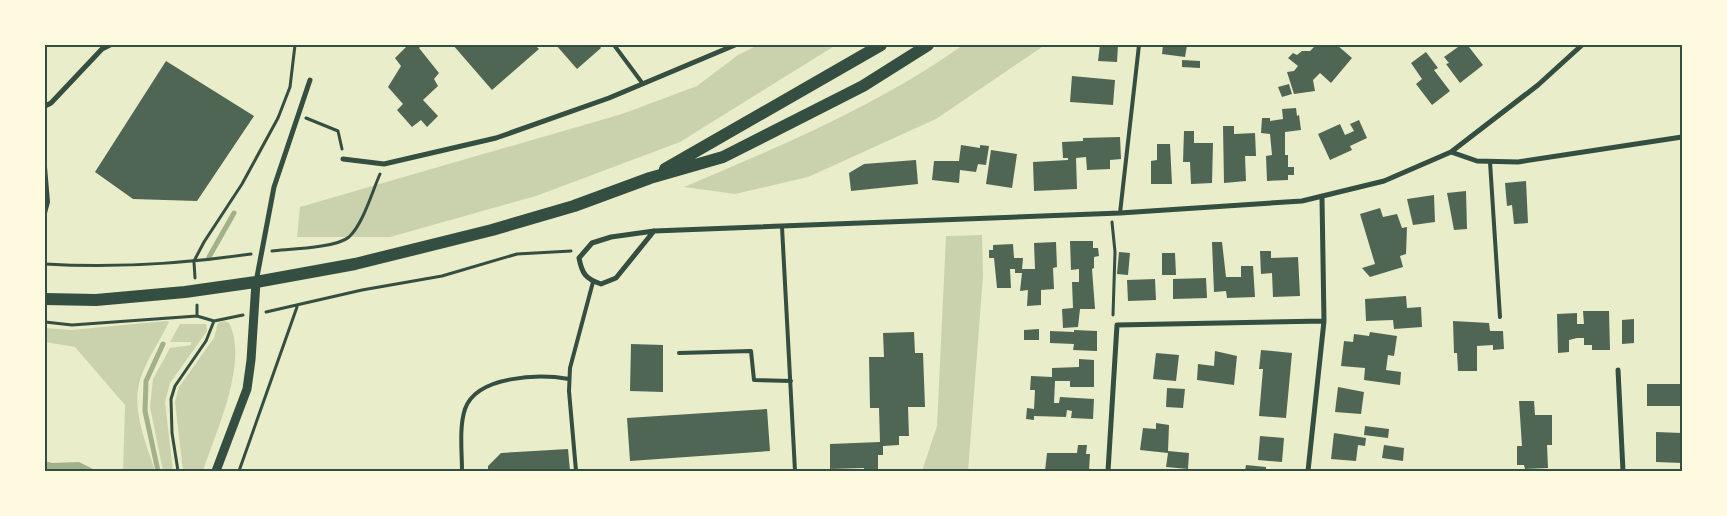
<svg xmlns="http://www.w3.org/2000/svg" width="1727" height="516" font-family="'Varela Round',sans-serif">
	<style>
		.green { fill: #cad2ad }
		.water { fill: #a3b18a }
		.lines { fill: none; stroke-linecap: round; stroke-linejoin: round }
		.stream { stroke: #a3b18a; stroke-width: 5 }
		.building { fill: #4f6655 }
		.path { stroke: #344e41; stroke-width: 3 }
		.service { stroke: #344e41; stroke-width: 4 }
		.minor { stroke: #344e41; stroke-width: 5 }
		.tertiary { stroke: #344e41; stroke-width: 9 }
		.primary { stroke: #344e41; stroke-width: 12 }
		.neatline { fill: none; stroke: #344e41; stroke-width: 2 }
	</style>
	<rect width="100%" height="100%" fill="#e9edc9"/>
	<path class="green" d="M758,45H836L680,142L536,196L390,237H297L300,207L622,114L697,86L738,55Z
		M963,45H1045L936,119L808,177L735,194L684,187C781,146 877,106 963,45Z
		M982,235L983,276L968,471H922L937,426L946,236Z
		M166,321L169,322C160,341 147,359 141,377C130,408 146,442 155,471H123L125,405L75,347L45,342V328L71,330Z
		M224,321L229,323C249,362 216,431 203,471H183L175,402L179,387L214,338L218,323Z
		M180,324H206L207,331L170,383L165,402L173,471H163L150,407L153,379L170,348L191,345V342H170Z"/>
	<path class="water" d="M45,461L52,463L79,462L97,471H45Z"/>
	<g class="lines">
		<path class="stream" d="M209,257L234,213
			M158,471L145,411L146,381L163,344"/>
	</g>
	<path class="building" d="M408,45H422L419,48L439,73L434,79L438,86L423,100L438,116L427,127L421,120L412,127L397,110L403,104L388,87L401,66L395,58Z
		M453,45H535L539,49L492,90Z
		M556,45H599L601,48L577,69Z
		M1100,45H1118L1117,62L1098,61Z
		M1163,45H1187L1185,57L1162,54Z
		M1316,45H1337L1352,58L1331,83L1320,73L1313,80L1315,91L1294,94L1287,72L1294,71L1298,66L1288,58L1293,53L1297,55L1302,51H1310Z
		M1457,45H1471L1469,47L1483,65L1460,83L1446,64L1449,63L1444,57L1458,47Z
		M1426,52L1438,68L1434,70L1450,91L1432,105L1416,84L1422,79L1411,63Z
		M1182,60L1200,61V68L1182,67Z
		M166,61L254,116L197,201L133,199L95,172Z
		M1072,76L1115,80L1113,105L1070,102Z
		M1289,84L1292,94L1282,97L1278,87Z
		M1296,108L1297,116L1299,115L1301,130L1285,132V155H1288V167H1294V175H1288V180L1267,181L1266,156L1272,155L1270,134L1261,133L1262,118H1270V121L1283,119L1282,109Z
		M1359,120L1367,138L1350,146L1352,150L1330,160L1318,134L1340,124L1345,135L1354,131L1350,124Z
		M1223,126H1234V134L1255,133L1256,156H1245L1246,181L1224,183Z
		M1184,131H1194V143H1213L1212,183L1191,184L1190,162H1183Z
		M1120,137L1121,159L1110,160V169L1087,170L1086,157L1076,158L1077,189L1034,191L1033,162L1068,160V158H1063L1062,142L1083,141V138Z
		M1157,144H1170L1172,184H1151V161L1157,160Z
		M961,145L980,148V145L989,146L986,165L978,164L976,172L960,170L959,183L932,180L934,161H959Z
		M991,150L1017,154L1012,188L986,184Z
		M916,160L918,184L851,191L849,173L864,164Z
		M1526,181L1528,223L1514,224L1512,205L1507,206L1505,183Z
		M1466,191L1467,229L1454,230L1447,193Z
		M1434,195L1435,222L1413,225L1407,199Z
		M1380,208L1383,217L1397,214L1402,228L1407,227L1406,254L1400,256L1403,267L1370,277L1362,268L1375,264L1360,214Z
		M1070,241H1093V248H1098L1099,256L1094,257V268L1092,269L1095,309H1080L1078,327L1063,328L1062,309L1073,308L1072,282H1079V269L1071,270Z
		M1056,242L1057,267L1053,268L1054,289L1041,290V305L1027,306L1028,290L1020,291L1022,273H1015V269H1010L1011,288H997L994,258H989V250H993V245L1013,244L1014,258H1023L1022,269H1035L1034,243Z
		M1212,242H1222L1226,277H1241V266H1253L1255,297L1227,298L1226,291L1214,292Z
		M1260,251H1271V258L1298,257L1300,296L1273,297L1272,273L1261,274Z
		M1119,252L1130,253L1128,275L1117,274Z
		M1162,253H1175L1176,275H1162Z
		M1206,278L1207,298L1173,299V279Z
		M1155,279L1156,300L1128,301L1127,280Z
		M1406,296L1407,308L1421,307L1422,327L1394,329L1393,320L1366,321L1365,299Z
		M1583,311H1609L1610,350H1592V345H1584V338H1577L1569,340V352L1558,353L1557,314L1577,313V324H1584Z
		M1634,319V343L1622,344V320Z
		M1453,321L1489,323L1490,331H1503L1504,349L1493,350V345L1477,346V371H1458L1457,353H1454Z
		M1039,329V340H1024V330Z
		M1074,330L1097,331V351L1073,350L1074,344L1050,343V331L1074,332Z
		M914,332L915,353H923L925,407H908L909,436H899V445L883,446V455H878V469H896V471H864V468L830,469V444L880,442L879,408H870L869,357H884L883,333Z
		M1370,332L1397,336L1394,356L1388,355L1386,370L1401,372L1400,385L1364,380L1365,368L1341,366L1344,341L1353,342L1354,334L1369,336Z
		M631,344L663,345V392L630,391Z
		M1261,350L1292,353L1286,418L1259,416L1263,369H1259Z
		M1215,351L1237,356L1234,385L1197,380L1198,364L1214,366Z
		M1156,353L1179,355L1176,381L1153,379Z
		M1079,359L1094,360V387H1070V381H1055L1054,403H1059L1060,397L1094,399L1093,419L1071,418L1072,411L1067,410L1066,417L1034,416V420L1026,419L1027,408L1034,409L1035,390H1030L1031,376L1052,377V368L1079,367Z
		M1647,384H1682V406H1647Z
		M1338,387L1364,392L1361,414L1335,412Z
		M1167,388L1185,389L1183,408L1166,407Z
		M1519,401H1534L1535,415H1552V445H1547L1548,468L1525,469L1524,465H1517V446H1522Z
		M767,409L770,451L630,461L627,418Z
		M1156,423L1169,425L1168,451L1189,453L1188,469L1166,467L1168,453L1140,450L1143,428L1156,429Z
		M1365,426L1389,429L1388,438L1364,435Z
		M1656,432L1682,433V463L1656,462Z
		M1334,433L1366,438L1365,446L1358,445L1356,461L1331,459Z
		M1260,436L1284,438L1282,462L1258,460Z
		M1078,445H1087L1086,454H1090L1089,471H1045L1047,453H1077Z
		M1384,445L1404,448L1403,461L1382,458Z
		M568,449L570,471H488V466L501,453Z
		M1246,465L1266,467V471H1245Z"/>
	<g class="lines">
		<path class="path" d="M306,118L338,131L342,149
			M1112,222L1115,252L1113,315
			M272,251C290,249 336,248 349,237C363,224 372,192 380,174
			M194,261L204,242L242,184L278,118L290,87L295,45
			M194,262L195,278
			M45,264C114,268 182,264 251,254
			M197,305V316
			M266,312L362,290L442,276L517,254L571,251
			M45,322L72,325L197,316L214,321L243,315
			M178,471L172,433L171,399L175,386L206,341L214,321
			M239,471L297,307"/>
		<path class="service" d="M614,45L643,84
			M1490,162L1500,317
			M45,167L48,202L45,213
			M1120,213L1139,45
			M782,227L795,471
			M679,353L751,351L754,380L791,381
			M462,471C462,452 459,427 465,409C477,375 540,374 569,379
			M576,471L569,391L570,368L593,282"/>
		<path class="minor" d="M45,106L51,103L102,49L110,45
			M1451,152L1477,161L1518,162L1682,137
			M343,159L384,164L496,138L609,98L735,45
			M654,231L616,278L601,284C586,279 582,274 579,258L592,243L611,237L654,231L1120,213L1302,201L1384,181L1451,152L1538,85L1582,45
			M256,282L274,187L310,80
			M1618,370L1623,471
			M1108,471L1117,325L1324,321
			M1308,471L1324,321L1322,198"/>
		<path class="tertiary" d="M216,471L247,389L251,360L256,282"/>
		<path class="primary" d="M665,169L881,45
			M45,299L96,300L185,292L256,282L355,264L492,230L574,206L650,178L723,157L863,86L928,45"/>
	</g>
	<rect width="1727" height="516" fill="none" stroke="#fefae0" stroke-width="92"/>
	<rect x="46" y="46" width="1635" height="424" class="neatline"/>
</svg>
